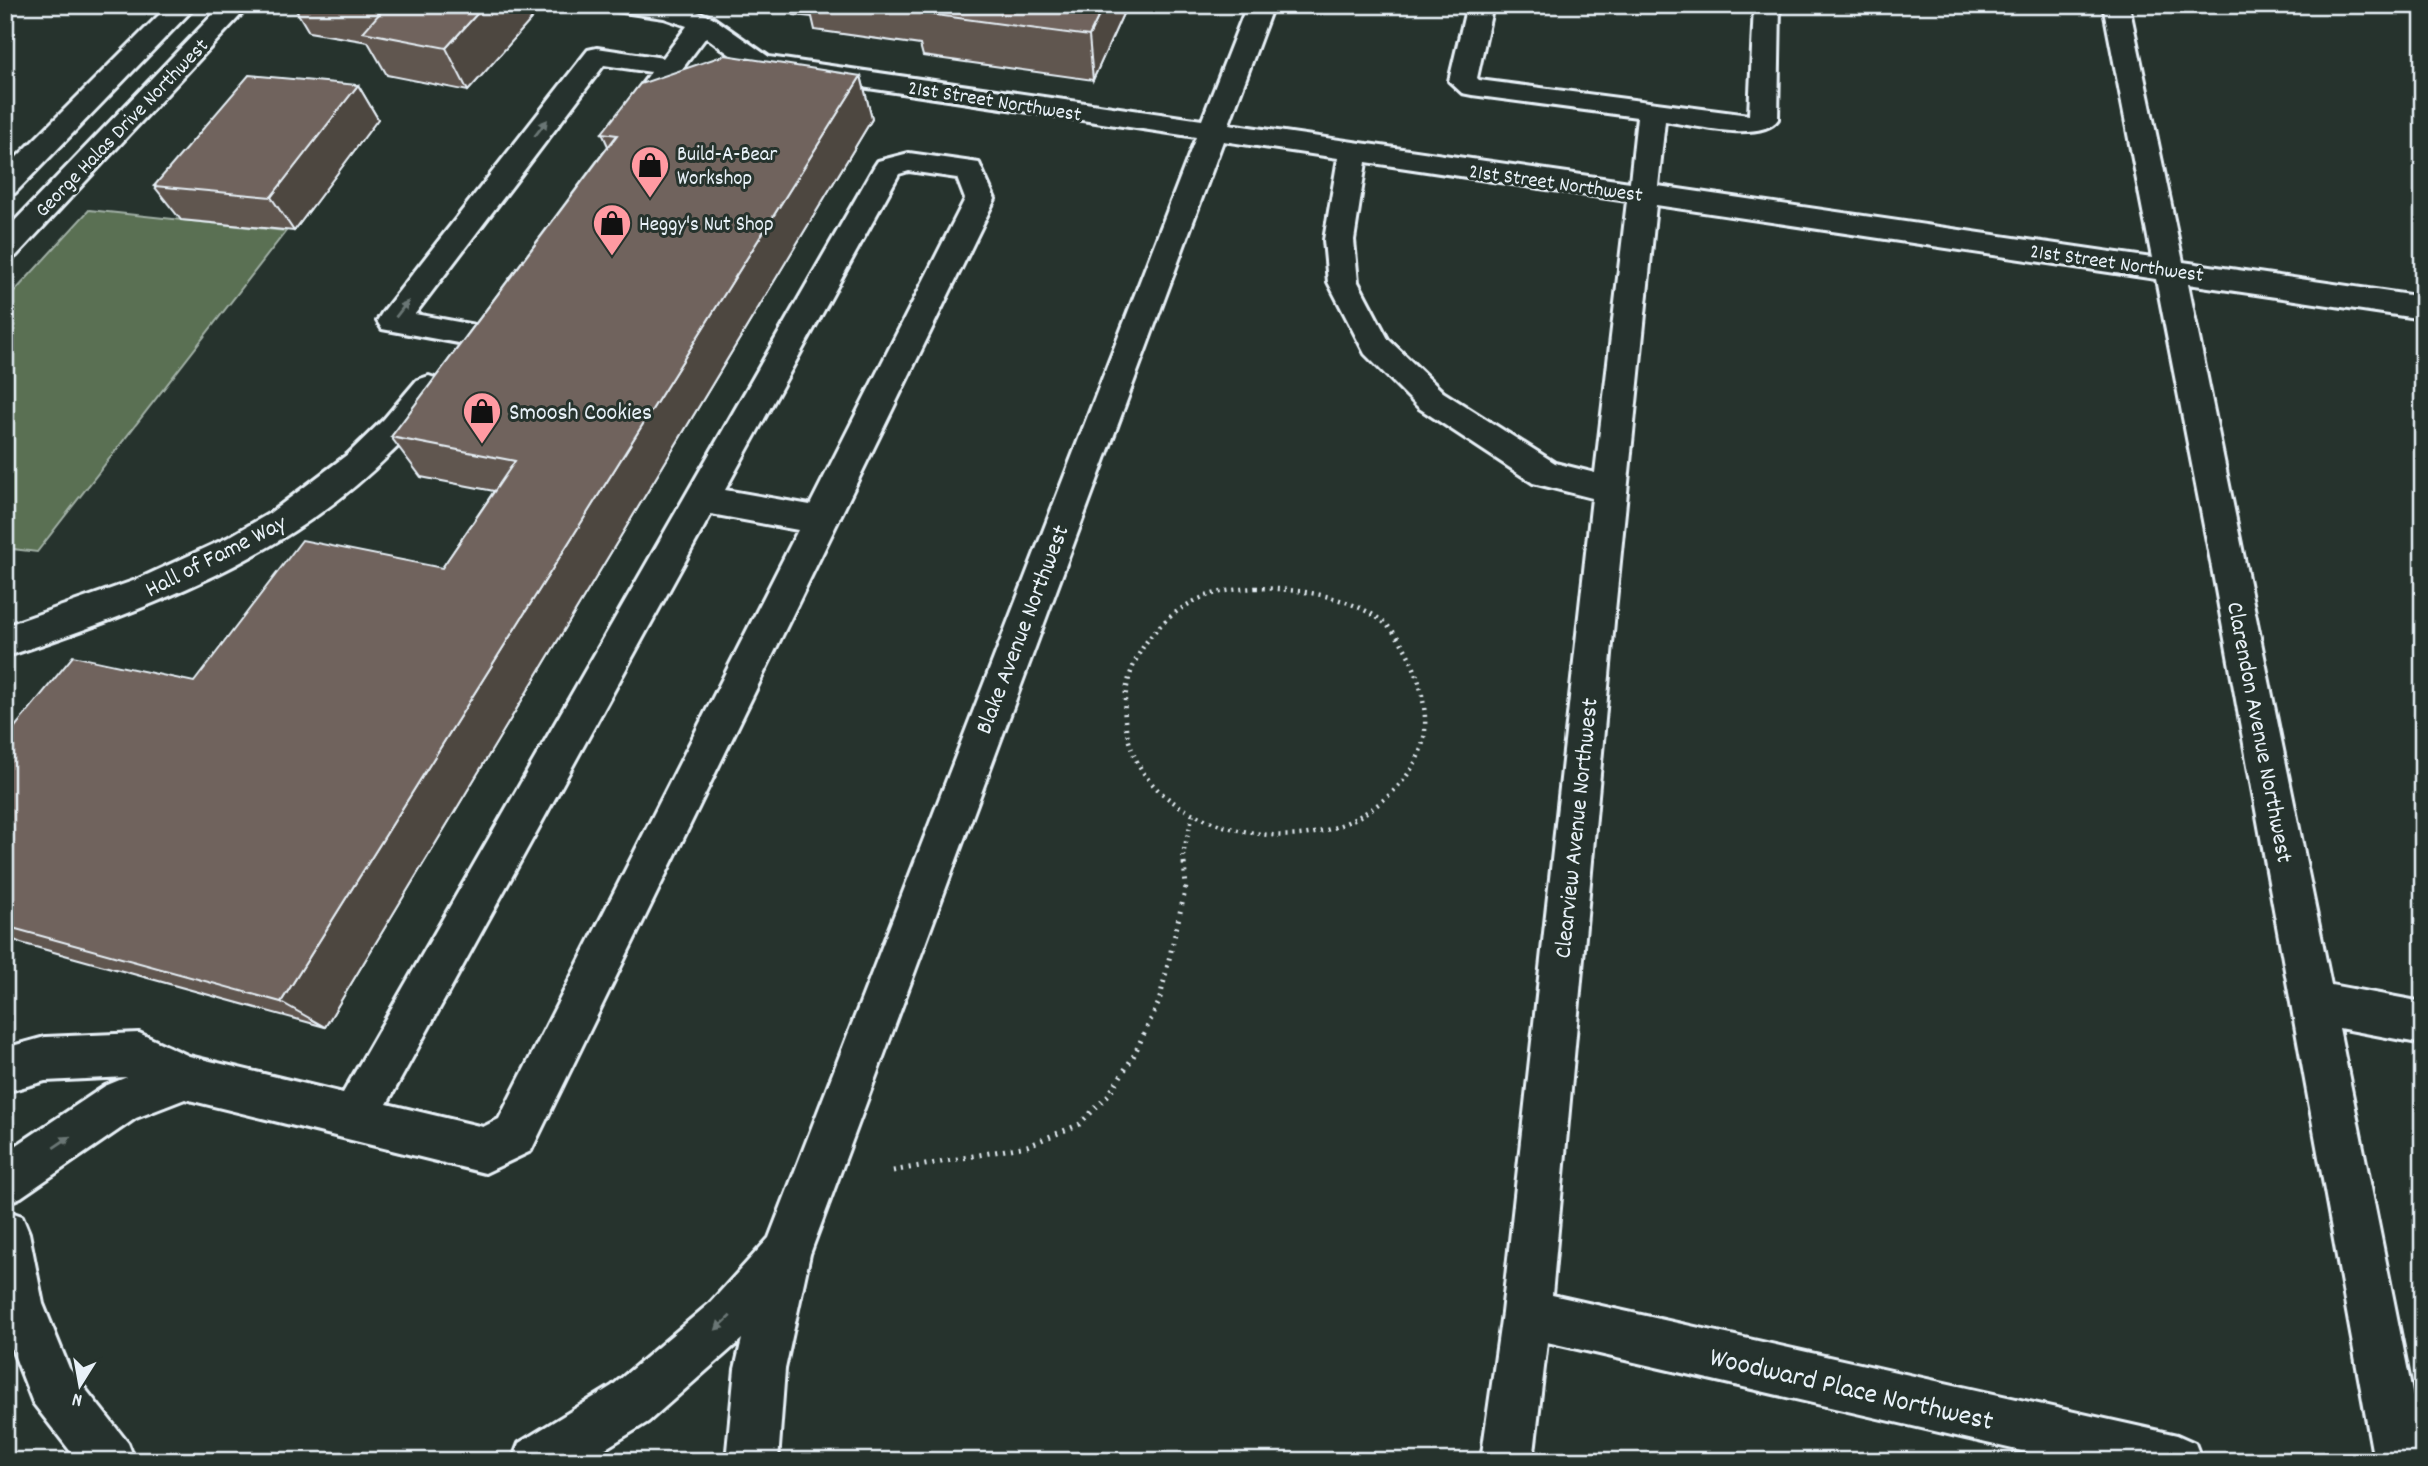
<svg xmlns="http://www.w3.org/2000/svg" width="2428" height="1466" font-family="Dekko,sans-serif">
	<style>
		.green { fill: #5a6f53; stroke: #a1b0a6; stroke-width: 2 }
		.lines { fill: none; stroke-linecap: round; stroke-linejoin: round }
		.minor-casing { stroke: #e8f1f8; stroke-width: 6 }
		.path-far1 { stroke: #e8f1f8; stroke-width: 4.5; stroke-dasharray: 2 5; stroke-linecap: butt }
		.path { stroke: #e8f1f8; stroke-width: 5; stroke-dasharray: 2 6; stroke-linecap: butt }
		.minor { fill: #26332d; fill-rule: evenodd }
		.wall { fill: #605650; stroke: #e8f1f8; stroke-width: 2 }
		.shaded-wall { fill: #4e4641; stroke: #e8f1f8; stroke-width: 2 }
		.building { fill: #70645d; stroke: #e8f1f8; stroke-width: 2 }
		.oneway { fill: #6a7674 }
		.labels { text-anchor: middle; stroke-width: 6; stroke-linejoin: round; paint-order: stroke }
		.far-street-label { font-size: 21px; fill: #e8f1f8; stroke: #26332d }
		.far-poi-label { font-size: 21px; fill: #e8f1f8; stroke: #26332d; text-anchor: start }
		.poi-label { font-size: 24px; fill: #e8f1f8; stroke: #26332d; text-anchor: start }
		.street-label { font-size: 24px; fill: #e8f1f8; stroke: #26332d }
		.near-street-label { font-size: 28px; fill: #e8f1f8; stroke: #26332d }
	</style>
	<rect width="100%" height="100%" fill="#26332d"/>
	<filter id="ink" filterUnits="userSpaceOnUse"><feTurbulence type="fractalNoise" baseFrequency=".0143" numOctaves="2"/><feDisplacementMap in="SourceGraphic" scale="14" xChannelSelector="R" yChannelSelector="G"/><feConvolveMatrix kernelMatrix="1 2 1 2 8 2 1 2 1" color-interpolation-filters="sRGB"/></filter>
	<g filter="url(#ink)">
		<path class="green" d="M89,210L286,231L37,552L5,548V302Z"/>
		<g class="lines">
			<g class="minor-casing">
				<path id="minor" d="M169,5H190L193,9L15,193L5,195V169Z
					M222,5H250L16,256L5,259V231Z
					M612,5H677L712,17L769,57L1202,120L1247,5H1273L1229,124L1630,182L1637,117L1472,95L1462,93L1449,81L1467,5H1493L1477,78L1479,80L1749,115L1754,5H1780L1778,119C1762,143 1691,125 1665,121L1658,186L2152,258L2103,5H2129L2183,262L2423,297V319L2188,284L2331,985L2423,1002V1044L2339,1028L2423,1447V1461H2374L2211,562L2156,279L1656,205L1615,611L1552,1295L2177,1435L2195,1443L2202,1461H2065L1547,1342L1533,1461H1481L1502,1313L1592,498L1533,483L1419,408L1365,354L1328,282L1324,240L1338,158L1223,141L810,1254L785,1369L778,1461H726L735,1369L742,1339L648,1422L585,1461H512L519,1443L612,1386L710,1303L769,1238L1196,137L761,72L751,70L706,37L640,125L630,128L620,125L616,119L651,72L604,65L415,314L480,326L485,334L480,342L469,345L382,329L377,321L382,313L588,50L597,48L663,58L687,26L664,18L616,11ZM1366,162L1627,201L1595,473L1555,463L1443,392L1388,339L1358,282L1354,240Z
					M909,153L979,163L995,199L531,1151L485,1173L185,1099L136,1118L21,1197L5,1204V1153L105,1086L127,1077L45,1081L5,1092V1048L45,1037L139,1033L189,1056L343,1093L874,167L878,161ZM909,171L957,178L965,199L810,505L725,490L899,174ZM711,514L798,530L499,1119L483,1127L387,1104Z
					M429,376L441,380L445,388C432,412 411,434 391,453C285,560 144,610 5,657V626L136,580L227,538L270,513L348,454L384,419L417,380Z
					M5,1210L22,1216L29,1233L43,1304L69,1368L128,1443L135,1461H78L33,1403L5,1331Z"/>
			</g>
			<path class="path-far1" d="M1256,588C1298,589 1347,595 1382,621C1400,635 1411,658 1418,679C1423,697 1426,713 1425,731C1419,784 1362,824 1314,833C1259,844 1170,820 1140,767C1104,704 1134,628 1199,599C1217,591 1236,589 1256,588Z
				M1184,864L1183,854L1193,814"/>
			<path class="path" d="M893,1171L1027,1146L1080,1124L1109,1094L1133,1057L1159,1002L1186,887L1184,862"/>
			<use href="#minor" class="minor"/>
		</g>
		<path class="wall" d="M293,5H544L468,91L387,75L368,42L309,32Z
			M781,5H1127L1093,80L923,56L920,45L815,30L812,17L794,15Z
			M861,76L872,119L325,1027L21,943L5,936V739L194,682L442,568L494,491L421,477L391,437L608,146L602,133Z
			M358,85L378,119L294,231L181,220L154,186Z"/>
		<path class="shaded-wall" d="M485,5H544L468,91L446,48Z
			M1104,5H1127L1093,80L1089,36Z
			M861,76L872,119L325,1027L281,1002Z
			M358,85L378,119L294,231L271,197Z"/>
		<path class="building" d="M387,5H485L446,48L363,32Z
			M918,5H1104L1089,36L914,12Z
			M725,55L861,76L281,1002L5,926V739L73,656L194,682L302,540L442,568L515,461L391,437L617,135L602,133L640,84Z
			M249,75L358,85L271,197L154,186Z"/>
		<defs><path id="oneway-solid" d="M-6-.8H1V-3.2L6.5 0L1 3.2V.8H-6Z" transform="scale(1.75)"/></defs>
		<g class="oneway">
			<use href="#oneway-solid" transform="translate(541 128) rotate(-52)"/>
			<use href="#oneway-solid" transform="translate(402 309) rotate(-52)"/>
			<use href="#oneway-solid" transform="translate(62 1142) rotate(-34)"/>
			<use href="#oneway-solid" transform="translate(723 1323) rotate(137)"/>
		</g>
	</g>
	<defs>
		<g id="shop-pin" transform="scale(2.0125)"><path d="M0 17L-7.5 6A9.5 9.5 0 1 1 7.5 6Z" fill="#ff9aa2" stroke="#26332d"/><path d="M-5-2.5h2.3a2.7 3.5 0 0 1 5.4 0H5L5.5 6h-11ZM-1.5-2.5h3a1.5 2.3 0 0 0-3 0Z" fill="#111"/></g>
	</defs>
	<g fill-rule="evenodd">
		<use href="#shop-pin" x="650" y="165"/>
		<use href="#shop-pin" x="612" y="223"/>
		<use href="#shop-pin" x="482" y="411"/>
	</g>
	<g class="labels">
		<g class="far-street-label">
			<text transform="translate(995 100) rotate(9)" y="7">21st Street Northwest</text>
			<text transform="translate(121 127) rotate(-46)" y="7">George Halas Drive Northwest</text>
			<text transform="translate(1556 182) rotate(8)" y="7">21st Street Northwest</text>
			<text transform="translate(2117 262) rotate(8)" y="7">21st Street Northwest</text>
		</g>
		<g class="far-poi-label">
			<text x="677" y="160">Build-A-Bear<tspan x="677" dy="24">Workshop</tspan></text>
			<text x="639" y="230">Heggy's Nut Shop</text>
		</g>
		<g class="poi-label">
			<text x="509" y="419">Smoosh Cookies</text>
		</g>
		<g class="street-label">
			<text transform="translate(215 555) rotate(-27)" y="8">Hall of Fame Way</text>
			<text transform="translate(1021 629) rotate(-69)" y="8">Blake Avenue Northwest</text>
			<text transform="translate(2261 732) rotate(79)" y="8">Clarendon Avenue Northwest</text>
			<text transform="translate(1575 828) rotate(-84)" y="8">Clearview Avenue Northwest</text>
		</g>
		<g class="near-street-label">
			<text transform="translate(1852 1387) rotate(13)" y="10">Woodward Place Northwest</text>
		</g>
	</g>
	<rect width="2428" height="1466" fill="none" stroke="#26332d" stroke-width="28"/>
	<rect x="14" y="14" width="2400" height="1438" fill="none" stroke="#e8f1f8" stroke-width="2.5" filter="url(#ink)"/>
	<g transform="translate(80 1385) rotate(191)" stroke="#26332d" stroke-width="5" paint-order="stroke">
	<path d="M0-5L12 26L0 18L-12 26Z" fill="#e8f1f8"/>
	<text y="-10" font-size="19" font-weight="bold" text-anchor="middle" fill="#e8f1f8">N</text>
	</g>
</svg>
